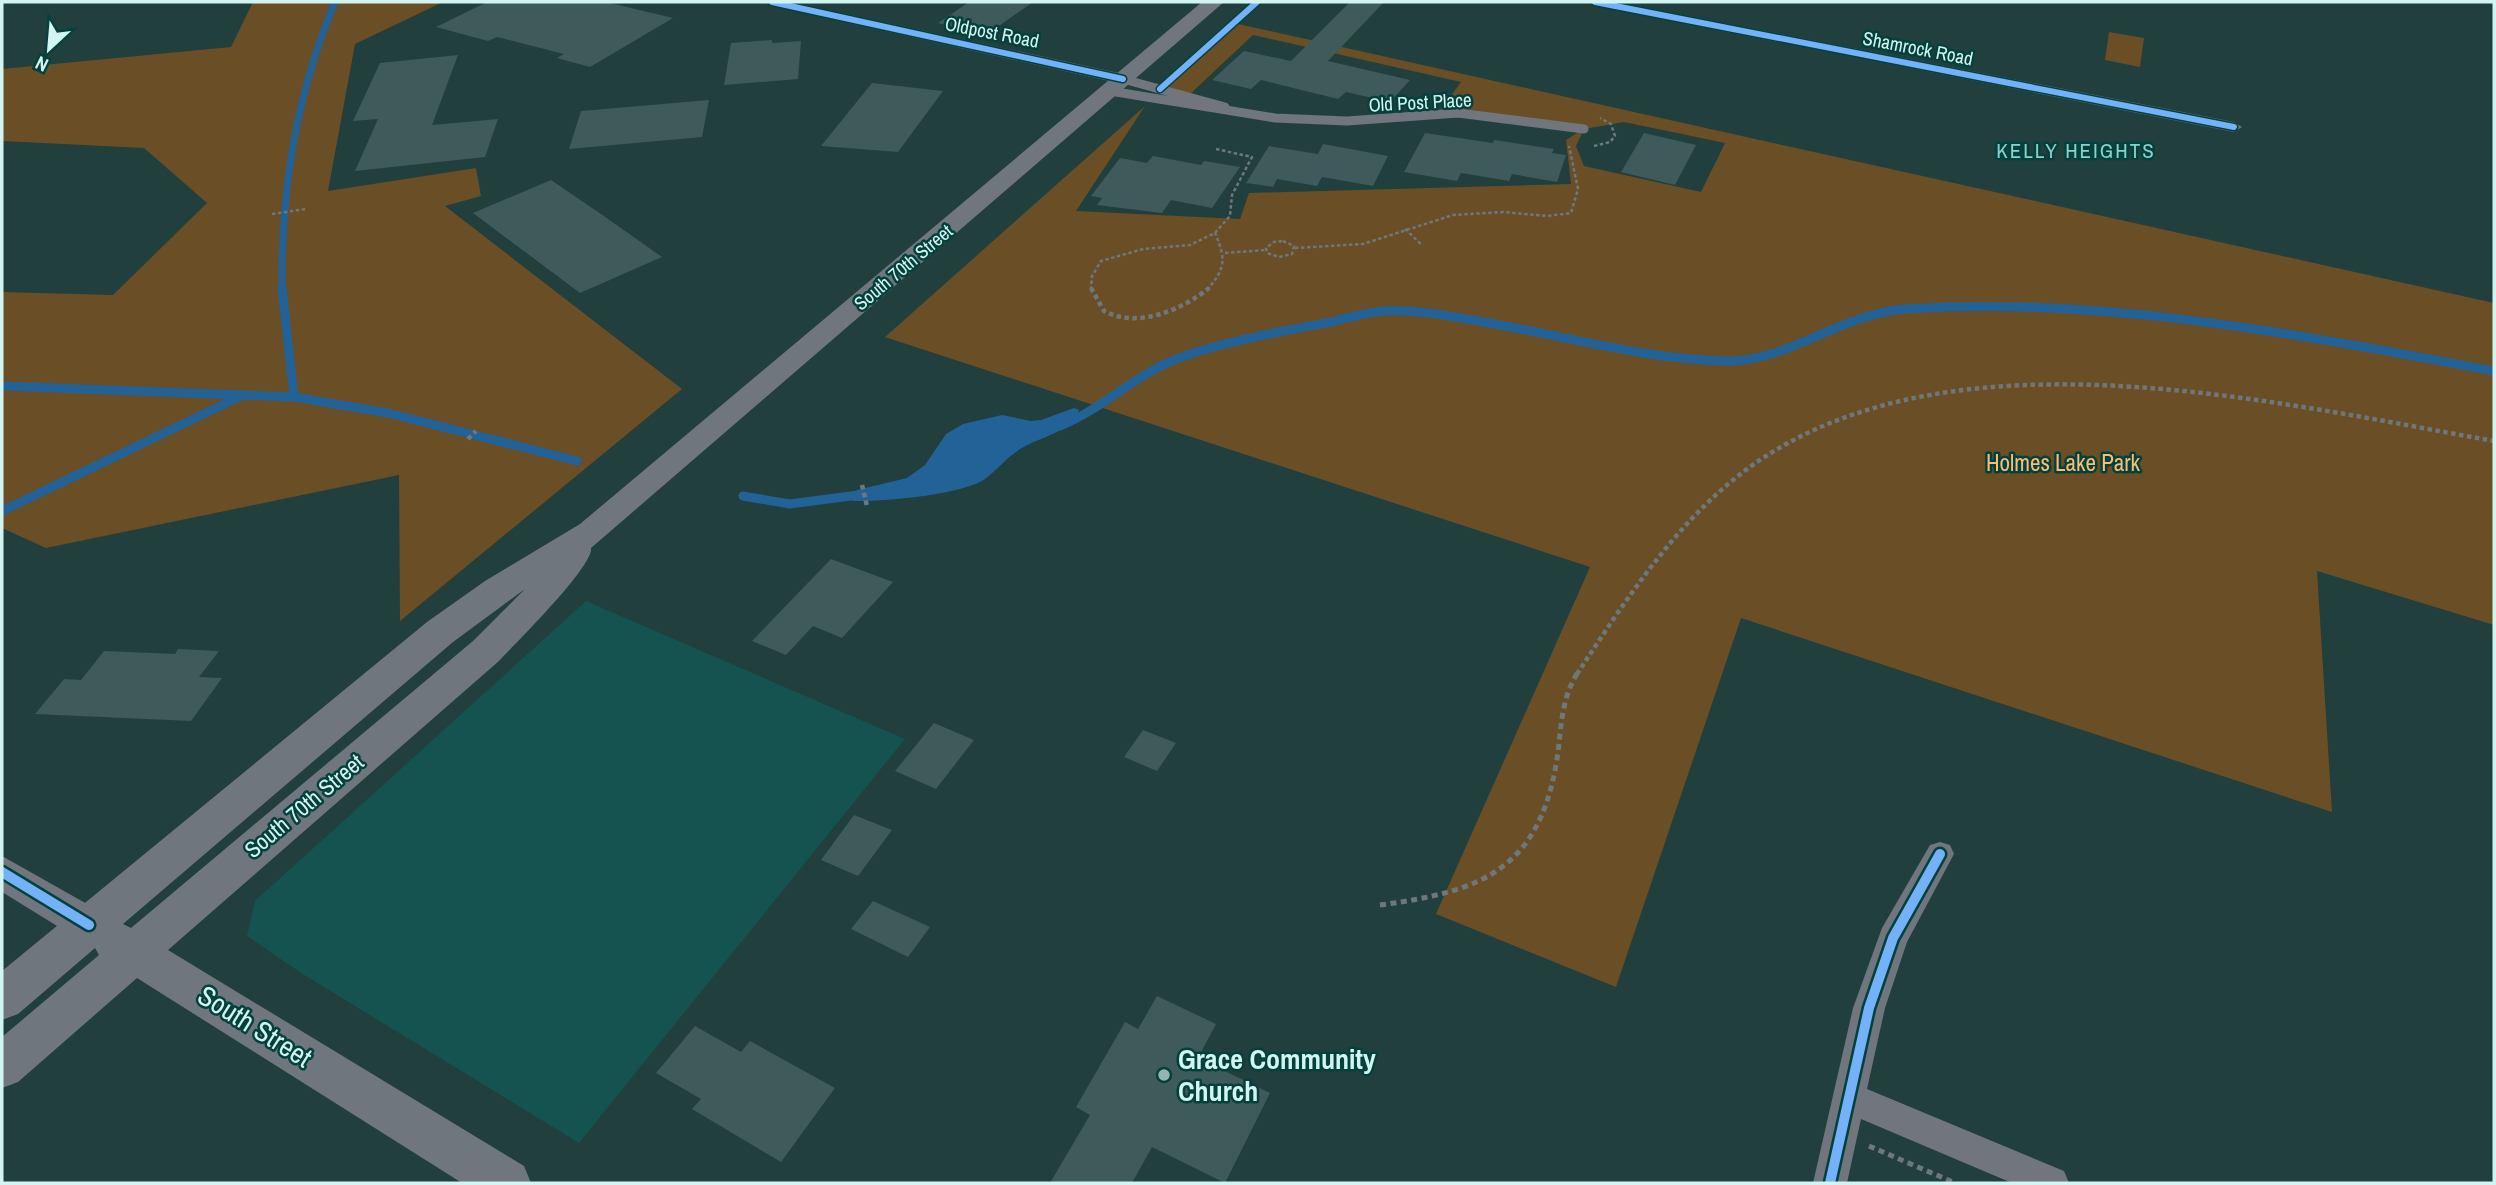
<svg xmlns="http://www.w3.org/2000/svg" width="2496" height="1185" font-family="'Archivo Narrow',sans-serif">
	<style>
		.built { fill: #14534f }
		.green { fill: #6a4e26; fill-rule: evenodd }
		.water { fill: #226297 }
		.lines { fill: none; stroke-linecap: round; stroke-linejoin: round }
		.stream-far1 { stroke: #226297; stroke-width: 7 }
		.stream { stroke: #226297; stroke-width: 9 }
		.building { fill: #3e5a5b }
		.path-far2 { stroke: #6e787c; stroke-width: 2.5; stroke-dasharray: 3.5 2.5; stroke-linecap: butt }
		.path-far1 { stroke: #6e787c; stroke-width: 4.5; stroke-dasharray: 4.5 3.5; stroke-linecap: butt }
		.path { stroke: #6e787c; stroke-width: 5; stroke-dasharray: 6 4.5; stroke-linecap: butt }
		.service { stroke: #71757d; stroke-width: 9 }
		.minor { fill: #71757d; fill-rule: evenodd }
		.tertiary { fill: #71757d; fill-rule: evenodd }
		.secondary { fill: #70767e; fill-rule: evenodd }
		.cycleway-far1-casing { stroke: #04413d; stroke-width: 9 }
		.cycleway-casing { stroke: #04413d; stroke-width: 15 }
		.cycleway-far1 { stroke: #73b2f8; stroke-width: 6 }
		.cycleway { stroke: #73b2f8; stroke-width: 10 }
		.poi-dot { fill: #95b5b2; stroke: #04413d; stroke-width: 2.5 }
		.labels { text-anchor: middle; stroke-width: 5; stroke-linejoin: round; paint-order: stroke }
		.far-street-label { font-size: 19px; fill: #d3f5f1; stroke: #04413d }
		.far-neighbourhood-label { font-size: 21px; letter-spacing: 2px; fill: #8bd1cb; stroke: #04413d }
		.park-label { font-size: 23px; fill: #fcbc73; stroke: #04413d }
		.street-label { font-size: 23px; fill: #d3f5f1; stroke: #04413d }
		.near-street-label { font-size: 28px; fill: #d3f5f1; stroke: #04413d }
		.near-poi-label { font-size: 28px; font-weight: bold; fill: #d3f5f1; stroke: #04413d; text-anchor: start }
	</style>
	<rect width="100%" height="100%" fill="#213f3d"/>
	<path class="built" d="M586,601L905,739L579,1143L301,973L247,936L255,901Z"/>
	<path class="green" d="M253,2H443L355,44L328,191L476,168L481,196L445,206L682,389L400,621L399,475L46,548L2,528V292L113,295L207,203L144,148L2,141V69L231,47Z
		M1238,24L2494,303V625L2317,571L2332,812L1741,618L1616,987L1436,914L1590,567L885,337L1145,106L1076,211L1240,219L1249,193L1571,184L1566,140L1582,130L1437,115L1461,82L1253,35L1188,96L1164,90ZM1624,122L1725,143L1701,192L1584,166L1576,146L1584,129Z
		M2109,32L2144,38L2140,67L2105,60Z"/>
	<path class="water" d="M1074,408L1079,410C1072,432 1040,437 1022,448C1008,456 998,469 985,479C963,495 879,502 852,501L857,490L907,478L925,465L946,434L963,424L1002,415L1031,421L1041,420Z"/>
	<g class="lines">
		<path class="stream-far1" d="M282,290C281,189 296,95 335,2"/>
		<path class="stream" d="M282,288L294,397
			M2,386L294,397L388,413L577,461
			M1060,426C1095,412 1122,387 1155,369C1196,346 1279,332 1326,323C1345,319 1365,312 1385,311C1420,309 1460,318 1495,324C1571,338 1651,360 1729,361C1785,362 1843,313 1906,309C2104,296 2300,335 2494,371
			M743,496L790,504L866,494
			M2,511L241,396"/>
	</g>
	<path class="building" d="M487,2H606L673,18L590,67L557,58L564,54L497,37L488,41L436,27Z
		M969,2H1033L986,35L938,23Z
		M1350,2H1384L1328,61L1410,80L1390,102L1346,92L1338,99L1261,80L1251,89L1212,80L1244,51L1291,61Z
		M772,40V43L801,41L798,79L724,85L731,43Z
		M458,55L432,125L498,119L485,157L355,171L378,119L353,121L380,63Z
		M872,83L943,91L898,152L821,146Z
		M709,100L702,137L569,149L581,111Z
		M1425,133L1493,143L1494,140L1554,149L1552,153L1566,155L1557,182L1512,174L1509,181L1461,173L1457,181L1404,172Z
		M1644,133L1696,145L1675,185L1621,172Z
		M1323,144L1388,156L1373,186L1322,177L1317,186L1277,179L1273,187L1246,183L1269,146L1318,154Z
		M1153,156L1201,165L1204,161L1240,167L1212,208L1171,200L1162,213L1097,205L1102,198L1091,196L1120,158L1147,163Z
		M551,180L601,214L662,257L580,293L473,213Z
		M831,559L893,582L842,638L813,626L786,655L752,641Z
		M178,649L219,651L199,677L222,678L191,721L35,714L64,679L81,680L104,651L175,654Z
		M934,723L974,740L936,789L895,771Z
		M1143,730L1176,743L1157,771L1124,757Z
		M854,815L892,830L858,876L821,860Z
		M873,901L930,927L908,957L851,929Z
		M1157,996L1216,1024L1198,1058L1270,1093L1225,1183L1152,1147L1132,1183H1050L1090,1115L1076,1107L1125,1022L1138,1029Z
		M695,1026L741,1052L750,1041L835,1088L781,1162L692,1109L701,1099L656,1073Z"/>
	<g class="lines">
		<path class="path-far2" d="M1594,146L1610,142L1615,136L1611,124L1600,118
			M272,214L306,209
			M1405,229L1422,245
			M1215,233L1230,216L1232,195L1252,157L1216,149
			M1283,241L1294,246L1292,254L1279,257L1267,253L1266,248L1274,242Z
			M1295,248L1363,244L1453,215L1503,212L1547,216L1571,213L1578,189L1569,146
			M1225,253L1266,250
			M1091,290L1092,276L1101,261L1143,249L1190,245L1215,233
			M1207,290C1226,268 1226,259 1215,233"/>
		<path class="path-far1" d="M1091,288L1104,311C1137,329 1182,310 1209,288
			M468,439L476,431
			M862,485L867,506
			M1577,674C1627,598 1681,514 1757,462C1956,326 2273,402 2494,441"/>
		<path class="path" d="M1380,905C1476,892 1537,873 1556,765C1562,732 1559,702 1578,672
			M1869,1146L1955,1183"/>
		<path class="service" d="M1123,79L1225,107
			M1110,91L1275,118L1347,121L1458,113L1584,129"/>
		<path class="minor" d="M765,2H791L1123,74L1131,79L1123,84L772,6Z
			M1588,2H1616L2234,122L2242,127L2234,132L1595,6Z
			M1940,842L1950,845L1954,854L1907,942L1885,1008L1867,1089L2064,1171L2069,1183H2012L1861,1119L1847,1183H1813L1853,1008L1882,928L1930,845Z"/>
		<path class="tertiary" d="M2,856L103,913L108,925L103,937L89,942L75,937L2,892Z"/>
		<path class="secondary" d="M1202,2H1224L591,548C594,566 515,644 499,661L168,950L524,1166L531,1183H462L137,978L18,1082L2,1088V1037L99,955L95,948L18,1014L2,1020V971L427,622L485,581L580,524ZM525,589L473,641L131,928L123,924L453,642Z"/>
		<g class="cycleway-far1-casing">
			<path id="cycleway-far1" d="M772,2L1123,79
				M1595,2L2234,127
				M1160,89L1257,2"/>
		</g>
		<g class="cycleway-casing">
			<path id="cycleway" d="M2,872L89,925
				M1830,1183L1869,1008L1893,938L1940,854"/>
		</g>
		<use href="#cycleway-far1" class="cycleway-far1"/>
		<use href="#cycleway" class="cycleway"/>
	</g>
	<circle class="poi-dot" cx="1164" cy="1075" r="7"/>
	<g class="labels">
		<g class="far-street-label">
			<text transform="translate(992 32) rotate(11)" y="7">Oldpost Road</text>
			<text transform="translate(1918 48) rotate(11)" y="7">Shamrock Road</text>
			<text transform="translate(1420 102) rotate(-3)" y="7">Old Post Place</text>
			<text transform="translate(903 267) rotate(-40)" y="7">South 70th Street</text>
		</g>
		<g class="far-neighbourhood-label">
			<text x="2076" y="158">KELLY HEIGHTS</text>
		</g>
		<g class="park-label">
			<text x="2063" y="471">Holmes Lake Park</text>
		</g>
		<g class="street-label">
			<text transform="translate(304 806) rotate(-40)" y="8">South 70th Street</text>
		</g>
		<g class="near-street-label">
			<text transform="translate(255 1026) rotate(32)" y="10">South Street</text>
		</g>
		<g class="near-poi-label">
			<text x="1178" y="1069">Grace Community<tspan x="1178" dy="32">Church</tspan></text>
		</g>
	</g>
	<rect width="2496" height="1185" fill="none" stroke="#d3f5f1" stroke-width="7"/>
	<g transform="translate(49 49) rotate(206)" stroke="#04413d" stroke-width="5" paint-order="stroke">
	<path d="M0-5L12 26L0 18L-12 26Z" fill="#d3f5f1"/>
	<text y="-10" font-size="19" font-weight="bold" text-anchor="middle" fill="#d3f5f1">N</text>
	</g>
</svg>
